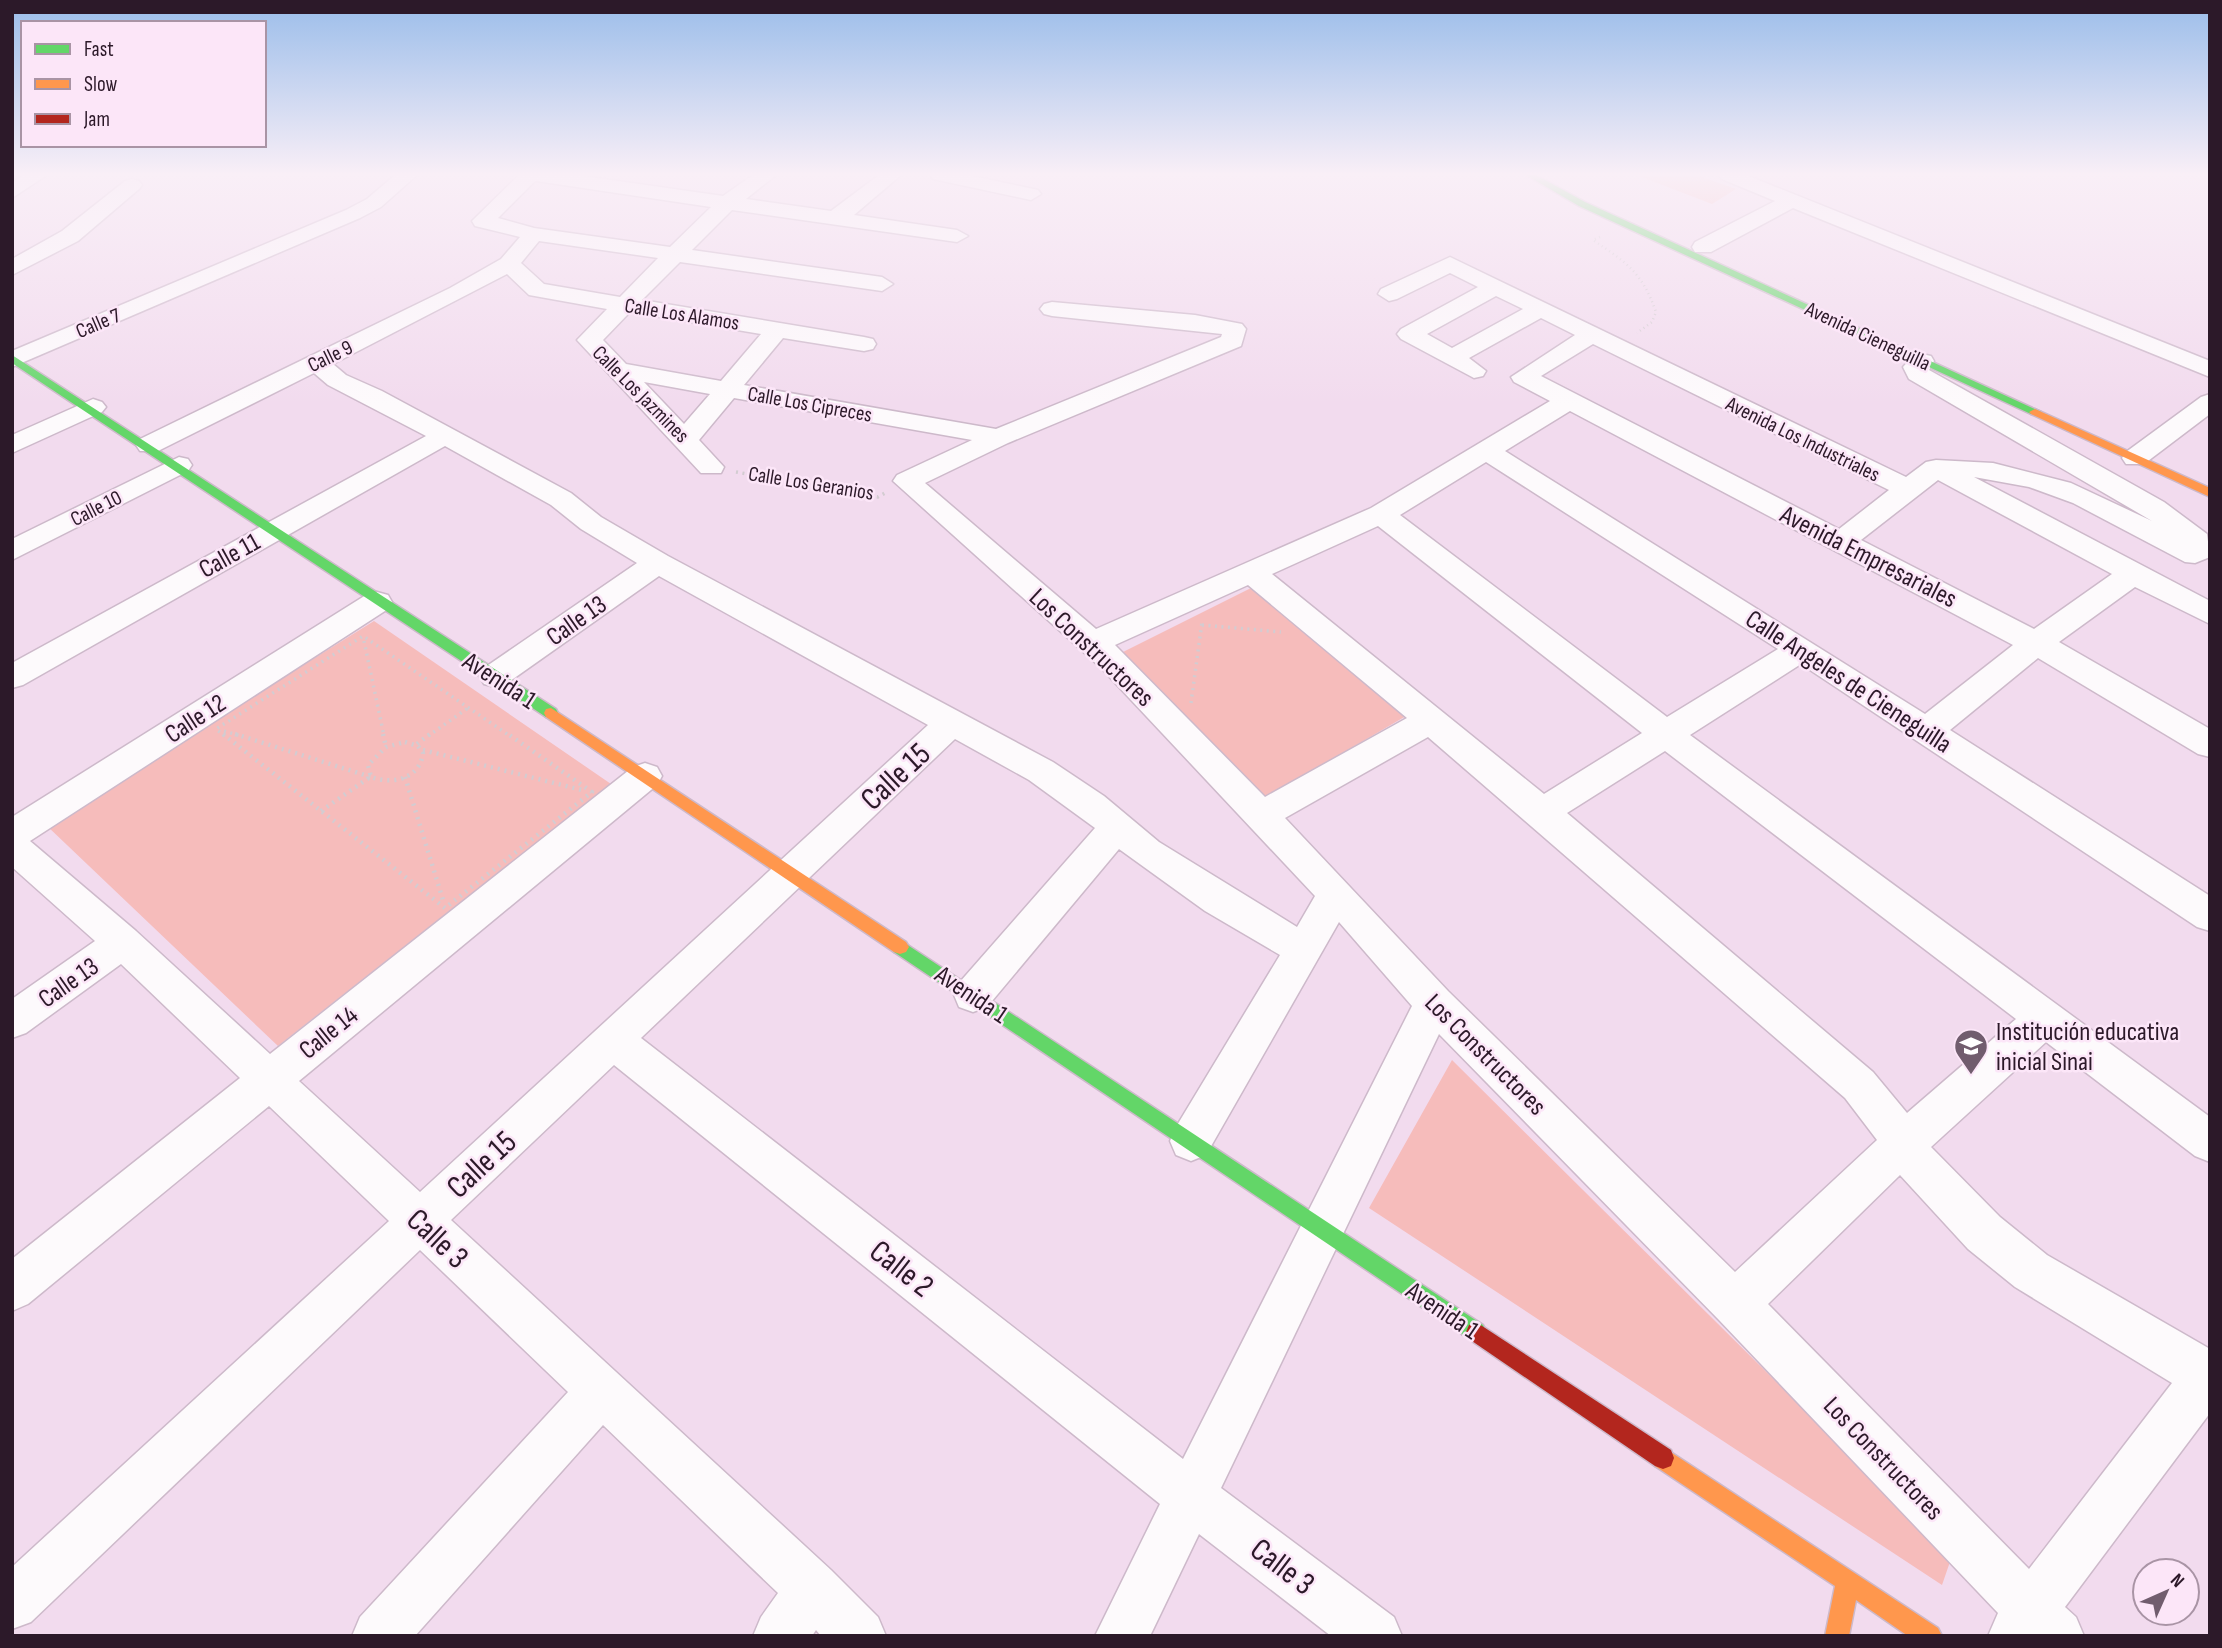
<svg xmlns="http://www.w3.org/2000/svg" width="2222" height="1648" font-family="'Sofia Sans Condensed',sans-serif">
	<style>
		.green { fill: #f6bcbb }
		.lines { fill: none; stroke-linecap: round; stroke-linejoin: round }
		.street-casing { stroke: #cdb9ca; stroke-width: 3 }
		.fast-casing { stroke: #cdb9ca; stroke-width: 3 }
		.slow-casing { stroke: #cdb9ca; stroke-width: 3 }
		.jam-casing { stroke: #cdb9ca; stroke-width: 3 }
		.path-far2 { stroke: #d3ccd1; stroke-width: 2.5; stroke-dasharray: 1 3.5; stroke-linecap: butt }
		.path-far1 { stroke: #d3ccd1; stroke-width: 3.5; stroke-dasharray: 2 4.5; stroke-linecap: butt }
		.path { stroke: #d3ccd1; stroke-width: 4.5; stroke-dasharray: 2 5; stroke-linecap: butt }
		.street { fill: #fdfafc; fill-rule: evenodd }
		.fast { fill: #63d668; fill-rule: evenodd }
		.slow { fill: #ff974d; fill-rule: evenodd }
		.jam { fill: #b3261e; fill-rule: evenodd }
		.labels { text-anchor: middle; stroke-width: 5; stroke-linejoin: round; paint-order: stroke }
		.far-street-label { font-size: 21px; fill: #2c1929; stroke: #fce6f8 }
		.street-label { font-size: 26px; fill: #2c1929; stroke: #fce6f8 }
		.poi-label { font-size: 26px; fill: #2c1929; stroke: #fce6f8; text-anchor: start }
		.near-street-label { font-size: 32px; fill: #2c1929; stroke: #fce6f8 }
	</style>
	<rect width="100%" height="100%" fill="#f2dbee"/>
	<path class="green" d="M1697,175L1736,189L1712,204L1639,176Z
		M1253,587L1406,716L1264,799L1117,655Z
		M374,621L611,784L278,1046L46,825Z
		M1452,1060L1952,1556L1942,1585L1369,1208Z"/>
	<g class="lines">
		<g class="street-casing">
			<path id="street" d="M24,175H47L12,198V183Z
				M395,175H417L381,207L360,218L12,367V351L346,210L367,199Z
				M519,175H576L723,196L753,175H776L746,199L831,211L879,175H901L854,215L957,230L968,236L957,242L732,210L692,250L882,277L893,284L882,291L680,262L642,300L864,337L873,339L876,344L873,349L864,351L783,338L744,385L996,429L1221,337L1222,334L1052,316L1044,314L1040,309L1044,304L1052,302L1195,315L1242,324L1246,329L1241,346L1008,443L925,483L1096,629L1371,508L1550,401L1514,382L1511,377L1575,335L1541,318L1469,358L1486,371L1483,376L1474,378L1401,339L1397,334L1401,329L1478,287L1450,273L1397,299L1389,301L1378,294L1381,289L1450,257L1906,477L1926,462L1936,460L1993,463L2071,483L2152,521L1909,379L1903,367L1913,356L1922,354L1931,356L1934,361L1929,370L2164,502L2207,534L2210,557L2195,563L2185,562L2073,503L2029,487L1974,477L2210,601V624L2135,587L2059,642L2210,729V757L2198,754L2038,658L1950,730L2210,896V931L2197,927L1801,664L1690,735L2210,1117V1162L2195,1156L2046,1042L1931,1147L2000,1217L2047,1255L2210,1349V1413L2065,1607L2076,1617L2084,1636H1988L1998,1613L1719,1320L1439,1034L1221,1488L1394,1617L1402,1636H1331L1199,1534L1150,1636H1095L1160,1504L614,1065L451,1220L831,1570L878,1617L886,1636H821L816,1630L812,1636H753L761,1617L778,1593L603,1425L415,1636H352L360,1617L568,1392L420,1250L31,1622L12,1629V1567L389,1221L269,1106L28,1304L12,1311V1259L240,1078L121,964L26,1033L12,1038V999L95,941L12,867V817L366,595L377,592L388,595L392,602L388,609L30,841L136,931L270,1054L633,767L645,763L657,767L662,776L657,785L299,1081L420,1192L928,725L659,576L506,684L495,687L484,684L479,676L484,668L637,563L581,529L551,505L445,446L23,685L12,688V663L426,436L328,385L314,373L158,451H140L136,445L140,439L450,288L501,259L520,237L475,226L472,221ZM535,181H536L711,207L670,247L534,228L498,218ZM539,241L658,258L620,297L544,284L521,263ZM507,274L529,295L607,309L577,340L701,473H721L724,467L699,440L734,398L972,440L897,475L893,481L1101,668L1315,896L1297,927L1159,842L1104,796L1053,762L668,556L601,517L571,493L382,391L346,375L333,364ZM1496,296L1523,309L1452,348L1427,334ZM630,312L761,334L721,381L626,364L603,340ZM1593,344L1889,490L1839,529L1541,376ZM644,382L710,394L684,424ZM1570,411L2013,645L1925,714L1505,451ZM1486,462L1778,649L1667,717L1400,515ZM1938,480L2112,574L2034,629L1861,540ZM1378,526L1642,733L1544,794L1272,574ZM1248,585L1407,718L1265,797L1115,645ZM1428,737L1845,1098L1877,1140L1735,1272L1448,991L1285,818ZM955,739L1029,780L1095,828L959,983L954,995L959,1007L973,1012L987,1007L1119,849L1205,911L1280,955L1176,1127L1170,1141L1176,1155L1191,1161L1206,1155L1339,922L1412,1006L1183,1459L641,1038ZM1665,751L2016,1019L1907,1113L1873,1072L1567,813ZM1900,1175L1968,1249L2015,1287L2172,1383L2029,1569L1768,1304Z
				M930,175H968L1038,190L1041,194L1031,200L933,179Z
				M1719,175H1746L2210,361V377L1793,208L1711,252H1695L1692,247L1695,242L1775,201L1722,179Z
				M132,179L139,181L142,185L139,189L78,241L12,275V259L62,231L125,181Z
				M2210,394V414L2144,464H2126L2122,458L2126,452L2201,397Z
				M93,399L102,402L106,407L102,412L12,453V435Z
				M179,457L188,459L192,465L188,471L12,560V539Z"/>
		</g>
		<g class="fast-casing">
			<path id="fast" d="M1526,175H1536L1585,202L2041,412L2031,414L1579,206Z
				M12,355L556,709L558,713L556,717H546L12,363Z
				M900,940L1483,1325L1486,1332L1483,1339L1476,1342L1469,1339L894,952L891,947L894,942Z"/>
		</g>
		<g class="slow-casing">
			<path id="slow" d="M2035,409L2210,488V497L2031,414L2029,412Z
				M551,708L906,942L909,947L906,952L900,954L894,952L546,717L544,713L546,709Z
				M1663,1447L1938,1628L1942,1636H1908L1856,1600L1849,1636H1825L1835,1586L1655,1466L1652,1458L1655,1450Z"/>
		</g>
		<g class="jam-casing">
			<path id="jam" d="M1476,1322L1671,1450L1674,1458L1671,1466L1663,1469L1655,1466L1469,1339L1466,1332L1469,1325Z"/>
		</g>
		<path class="path-far2" d="M1600,237L1593,240C1627,263 1642,272 1656,312L1652,322L1637,333"/>
		<path class="path-far1" d="M736,472L878,497L885,493
			M1202,625L1281,632
			M364,641L384,736
			M1191,703L1202,622
			M224,731L241,736
			M225,736L216,729L363,636L510,736
			M428,736L468,708"/>
		<path class="path" d="M223,734L445,908L592,792L508,734
			M235,734L371,777
			M383,734L386,747
			M405,742L418,746L423,753C420,779 392,785 371,777L368,765L386,747Z
			M417,744L430,734
			M423,750L582,790
			M405,777L443,900
			M321,811L370,777"/>
		<use href="#street" class="street"/>
		<use href="#fast" class="fast"/>
		<use href="#slow" class="slow"/>
		<use href="#jam" class="jam"/>
	</g>
	<linearGradient id="sky" x2="0" y2="1"><stop stop-color="#9bbdea"/><stop offset="0.43" stop-color="#f9eff7"/><stop offset="1" stop-color="#f9eff7" stop-opacity="0"/></linearGradient>
	<rect width="2222" height="405" fill="url(#sky)"/>
	<defs>
		<g id="school-pin" transform="scale(1.75)"><path d="M0 17L-7.5 6A9.5 9.5 0 1 1 7.5 6Z" fill="#715d6e" stroke="#fce6f8"/><path d="M0-5L7-2L0 1L-7-2ZM-4 1L0 2.5L4 1V4Q0 6-4 4Z" fill="#fff"/></g>
	</defs>
	<g fill-rule="evenodd">
		<use href="#school-pin" x="1971" y="1046"/>
	</g>
	<g class="labels">
		<g class="far-street-label">
			<text transform="translate(682 314) rotate(9)" y="7">Calle Los Alamos</text>
			<text transform="translate(98 323) rotate(-23)" y="7">Calle 7</text>
			<text transform="translate(1868 336) rotate(25)" y="7">Avenida Cieneguilla</text>
			<text transform="translate(330 356) rotate(-26)" y="7">Calle 9</text>
			<text transform="translate(641 394) rotate(45)" y="7">Calle Los Jazmines</text>
			<text transform="translate(810 404) rotate(10)" y="7">Calle Los Cipreces</text>
			<text transform="translate(1803 439) rotate(26)" y="7">Avenida Los Industriales</text>
			<text transform="translate(811 483) rotate(9)" y="7">Calle Los Geranios</text>
			<text transform="translate(96 508) rotate(-27)" y="7">Calle 10</text>
		</g>
		<g class="street-label">
			<text transform="translate(229 555) rotate(-29)" y="9">Calle 11</text>
			<text transform="translate(1869 556) rotate(27)" y="9">Avenida Empresariales</text>
			<text transform="translate(576 620) rotate(-35)" y="9">Calle 13</text>
			<text transform="translate(1092 647) rotate(43)" y="9">Los Constructores</text>
			<text transform="translate(500 680) rotate(33)" y="9">Avenida 1</text>
			<text transform="translate(1849 681) rotate(33)" y="9">Calle Angeles de Cieneguilla</text>
			<text transform="translate(195 718) rotate(-33)" y="9">Calle 12</text>
			<text transform="translate(68 982) rotate(-35)" y="9">Calle 13</text>
			<text transform="translate(972 994) rotate(34)" y="9">Avenida 1</text>
			<text transform="translate(328 1032) rotate(-39)" y="9">Calle 14</text>
			<text transform="translate(1486 1054) rotate(45)" y="9">Los Constructores</text>
			<text transform="translate(1443 1310) rotate(34)" y="9">Avenida 1</text>
			<text transform="translate(1884 1458) rotate(46)" y="9">Los Constructores</text>
		</g>
		<g class="poi-label">
			<text x="1996" y="1040">Institución educativa<tspan x="1996" dy="30">inicial Sinai</tspan></text>
		</g>
		<g class="near-street-label">
			<text transform="translate(895 776) rotate(-43)" y="11">Calle 15</text>
			<text transform="translate(481 1164) rotate(-43)" y="11">Calle 15</text>
			<text transform="translate(438 1238) rotate(43)" y="11">Calle 3</text>
			<text transform="translate(902 1268) rotate(38)" y="11">Calle 2</text>
			<text transform="translate(1283 1566) rotate(37)" y="11">Calle 3</text>
		</g>
	</g>
	<rect width="2222" height="1648" fill="none" stroke="#2c1929" stroke-width="28"/>
	<rect x="21" y="21" width="245" height="126" fill="#fce6f8" stroke="#a994a5" stroke-width="2"/>
	<rect x="35" y="44" width="35" height="10" fill="#63d668" stroke="#a994a5" stroke-width="2"/>
	<text x="84" y="56" font-size="21" fill="#2c1929">Fast</text>
	<rect x="35" y="79" width="35" height="10" fill="#ff974d" stroke="#a994a5" stroke-width="2"/>
	<text x="84" y="91" font-size="21" fill="#2c1929">Slow</text>
	<rect x="35" y="114" width="35" height="10" fill="#b3261e" stroke="#a994a5" stroke-width="2"/>
	<text x="84" y="126" font-size="21" fill="#2c1929">Jam</text>
	<g transform="translate(2166 1592) rotate(45)"><circle r="33" fill="#fce6f8" stroke="#a994a5" stroke-width="2"/>
	<path d="M0-5L12 26L0 18L-12 26Z" fill="#715d6e"/>
	<text y="-10" font-size="19" font-weight="bold" text-anchor="middle" fill="#2c1929">N</text>
	</g>
</svg>
